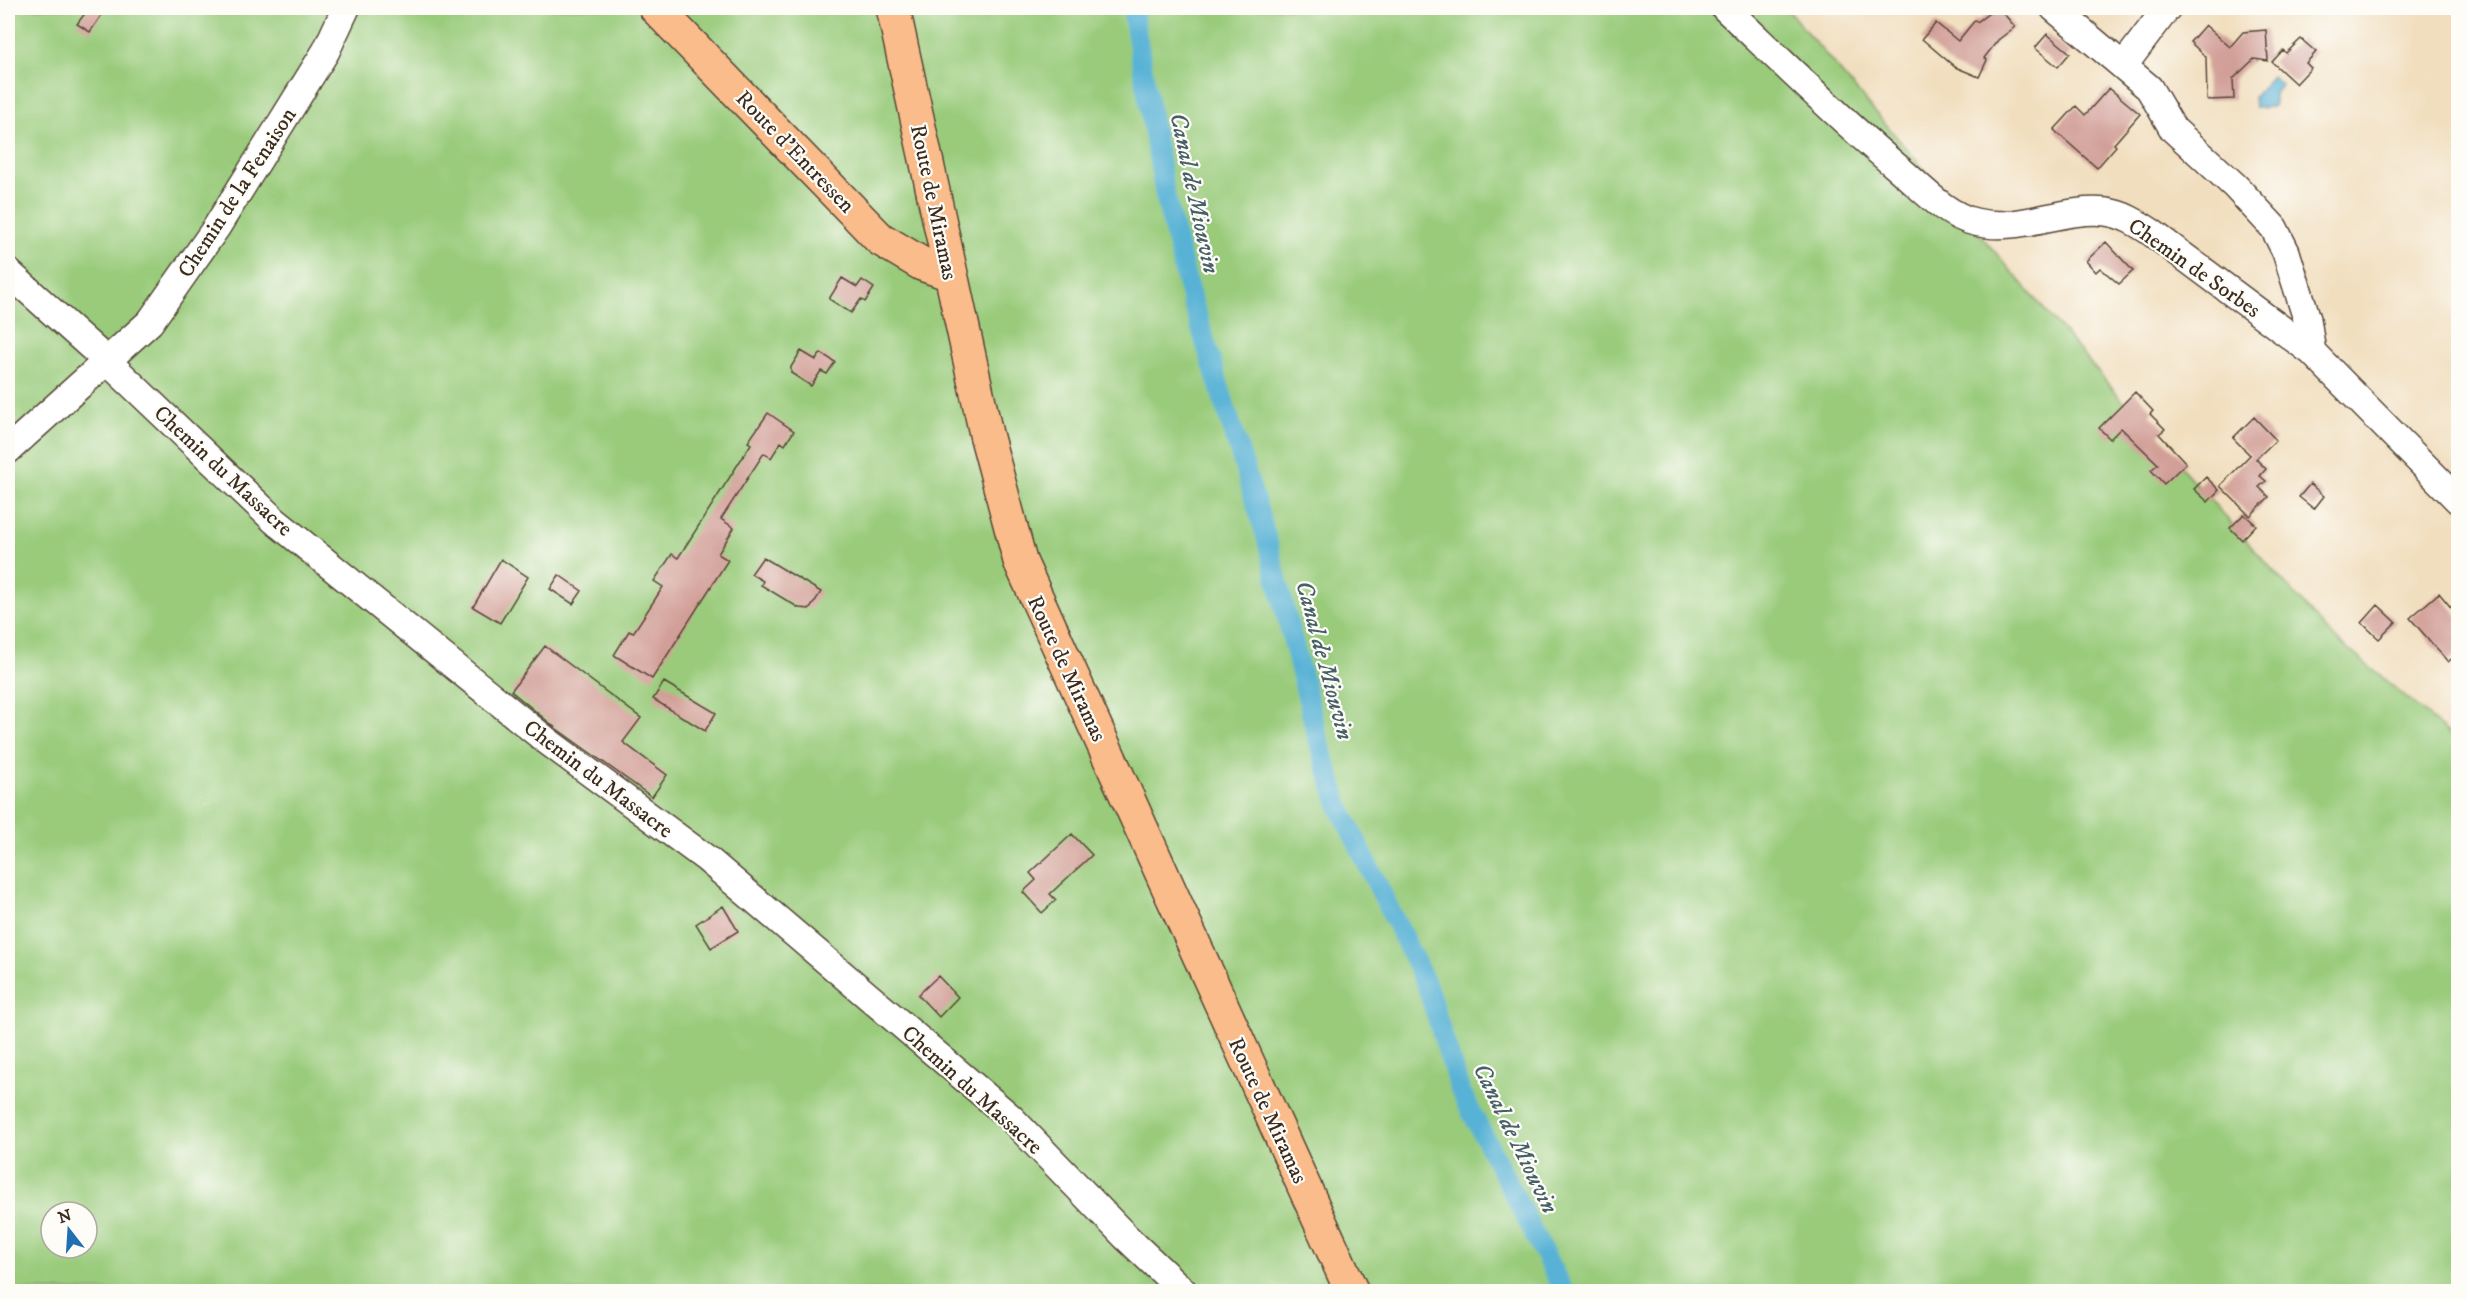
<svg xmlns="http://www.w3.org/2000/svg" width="2466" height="1299" font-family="'IM FELL DW Pica',serif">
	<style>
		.green { fill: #99cb7a; stroke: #6a7a4c; stroke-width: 1.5; fill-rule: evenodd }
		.water { fill: #58b2d6; stroke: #4a6e7a; stroke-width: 1.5 }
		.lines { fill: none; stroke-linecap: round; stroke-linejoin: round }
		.canal { stroke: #58b2d6; stroke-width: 20 }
		.building { fill: #d19f97 }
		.minor-casing { stroke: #564536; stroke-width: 30 }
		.major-casing { stroke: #564536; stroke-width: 36 }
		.minor { stroke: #fff; stroke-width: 27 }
		.major { stroke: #f9bc8a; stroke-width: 33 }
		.labels { text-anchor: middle; stroke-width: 4.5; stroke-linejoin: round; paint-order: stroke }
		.street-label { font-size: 22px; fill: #3b2a1e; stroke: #fdfcf7 }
		.water-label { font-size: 24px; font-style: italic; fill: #476068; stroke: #fdfcf7 }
	</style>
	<rect width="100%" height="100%" fill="#fdfcf7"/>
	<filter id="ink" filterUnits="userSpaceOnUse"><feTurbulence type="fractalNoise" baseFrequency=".0167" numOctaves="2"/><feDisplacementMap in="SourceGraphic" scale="12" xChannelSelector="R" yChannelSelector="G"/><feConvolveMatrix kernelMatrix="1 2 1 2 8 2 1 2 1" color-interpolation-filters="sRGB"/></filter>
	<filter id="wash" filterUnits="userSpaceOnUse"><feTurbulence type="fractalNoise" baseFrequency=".008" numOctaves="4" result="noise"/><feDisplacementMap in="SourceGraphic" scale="24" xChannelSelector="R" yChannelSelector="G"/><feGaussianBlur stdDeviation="1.35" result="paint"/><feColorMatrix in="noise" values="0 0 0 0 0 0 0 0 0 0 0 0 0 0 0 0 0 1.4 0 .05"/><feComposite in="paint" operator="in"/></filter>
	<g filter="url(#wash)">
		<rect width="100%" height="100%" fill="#f1debe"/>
		<path class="green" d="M8,8H1786L2133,413L2329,633L2458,741V1291H8ZM51,1212H87V1248H51Z"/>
		<path class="water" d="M2272,76L2282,85L2274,94V107L2255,108L2254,97Z"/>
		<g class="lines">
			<path class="canal" d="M1132,8L1165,195L1188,287L1266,536L1318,739L1340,808L1427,986L1460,1090L1564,1292"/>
		</g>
		<g id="blocks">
			<path class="building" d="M89,8H95L103,13L90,32L77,24Z
				M1996,8H1999L2015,27L1998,40L1984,58L1987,60L1979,77L1955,67L1922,39L1936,23L1958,41L1975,20L1977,22Z
				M2205,25L2230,47L2243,32L2266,30L2268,61L2254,59L2233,79L2234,99L2207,100L2206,57L2190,42Z
				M2047,34L2070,53L2058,67L2035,48Z
				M2301,39L2316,52L2306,63L2311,68L2296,84L2272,62L2283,50L2286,53Z
				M2109,88L2140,114L2114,144L2116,146L2097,168L2054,130L2076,106L2085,115Z
				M2106,242L2133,271L2119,284L2100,268L2096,272L2086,261Z
				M842,278L857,287L862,280L874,288L865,302L861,299L851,313L829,299Z
				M801,351L816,360L821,353L835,362L827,374L821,371L811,386L791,373V367Z
				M2135,392L2153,411L2150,414L2165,429L2159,434L2186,463L2164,484L2151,470L2158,464L2121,428L2110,439L2099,428Z
				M768,413L794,431L785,445L781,442L771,458L764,453L721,519L734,528L718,554L728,560L652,679L614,655L629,631L633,633L663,587L654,581L672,554L678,558L751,444L748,442Z
				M2254,417L2276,440L2256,459L2266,469L2260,476L2266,481L2259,487L2269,497L2250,516L2220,486L2250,455L2233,438Z
				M2206,477L2219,490L2208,502L2194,489Z
				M2310,484L2324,496L2314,509L2299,497Z
				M2244,514L2256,525L2242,540L2230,528Z
				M763,557L821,592L810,609L799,608L761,585L763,581L751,574Z
				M501,559L528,577L500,623L473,607Z
				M559,575L582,591L573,604L550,589Z
				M2439,593L2458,616V653L2448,662L2410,618Z
				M2378,605L2396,622L2379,639L2362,623Z
				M545,646L641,718L623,742L667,775L652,797L557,729L511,691Z
				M664,682L716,713L705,731L653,699Z
				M1072,834L1092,855L1050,894L1056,900L1042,913L1023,892L1036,880L1030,873Z
				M723,906L738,931L711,948L696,924Z
				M938,976L958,997L939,1017L918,995Z"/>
		</g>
	</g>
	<g filter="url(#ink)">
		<use href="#blocks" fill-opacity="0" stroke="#564536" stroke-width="1.5"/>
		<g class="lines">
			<g class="minor-casing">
				<path id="minor" d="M1725,8C1782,62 1838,117 1898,168C1921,187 1945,215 1975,222C2019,233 2062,207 2106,212C2123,214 2137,223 2151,232L2312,352L2458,500
					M2054,8L2149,88L2173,129L2235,186L2274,228L2286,252L2307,319L2312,352
					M2124,65L2167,8
					M8,272L107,361L275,521L547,741L707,859L1010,1117L1126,1237L1184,1292
					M8,450L150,322L216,228L326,51L346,8"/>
			</g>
			<g class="major-casing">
				<path id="major" d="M656,8L880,239L922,264L950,274
					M893,8L986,434L1020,561L1352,1292"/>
			</g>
			<use href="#minor" class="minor"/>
			<use href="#major" class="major"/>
		</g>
	</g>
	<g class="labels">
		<g class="street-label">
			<text transform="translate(796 151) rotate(46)" y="8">Route d'Entressen</text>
			<text transform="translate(236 192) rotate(-57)" y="8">Chemin de la Fenaison</text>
			<text transform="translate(935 202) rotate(78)" y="8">Route de Miramas</text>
			<text transform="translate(2195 267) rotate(35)" y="8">Chemin de Sorbes</text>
			<text transform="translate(224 470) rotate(43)" y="8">Chemin du Massacre</text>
			<text transform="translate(1068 668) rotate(65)" y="8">Route de Miramas</text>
			<text transform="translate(599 778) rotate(37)" y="8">Chemin du Massacre</text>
			<text transform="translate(973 1089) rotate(42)" y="8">Chemin du Massacre</text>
			<text transform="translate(1269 1110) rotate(65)" y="8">Route de Miramas</text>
		</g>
		<g class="water-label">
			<text transform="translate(1195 193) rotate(78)" y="8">Canal de Miouvin</text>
			<text transform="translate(1325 660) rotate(75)" y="8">Canal de Miouvin</text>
			<text transform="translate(1516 1138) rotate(64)" y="8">Canal de Miouvin</text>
		</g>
	</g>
	<rect width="2466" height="1299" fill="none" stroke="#fdfcf7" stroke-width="30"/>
	<g transform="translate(69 1230) rotate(343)"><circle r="28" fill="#fdfcf7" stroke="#afa8a0" stroke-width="1.5"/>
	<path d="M0-4.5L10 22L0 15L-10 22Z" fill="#1f6fb2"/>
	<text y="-9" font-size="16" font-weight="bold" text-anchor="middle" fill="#3b2a1e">N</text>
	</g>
</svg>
